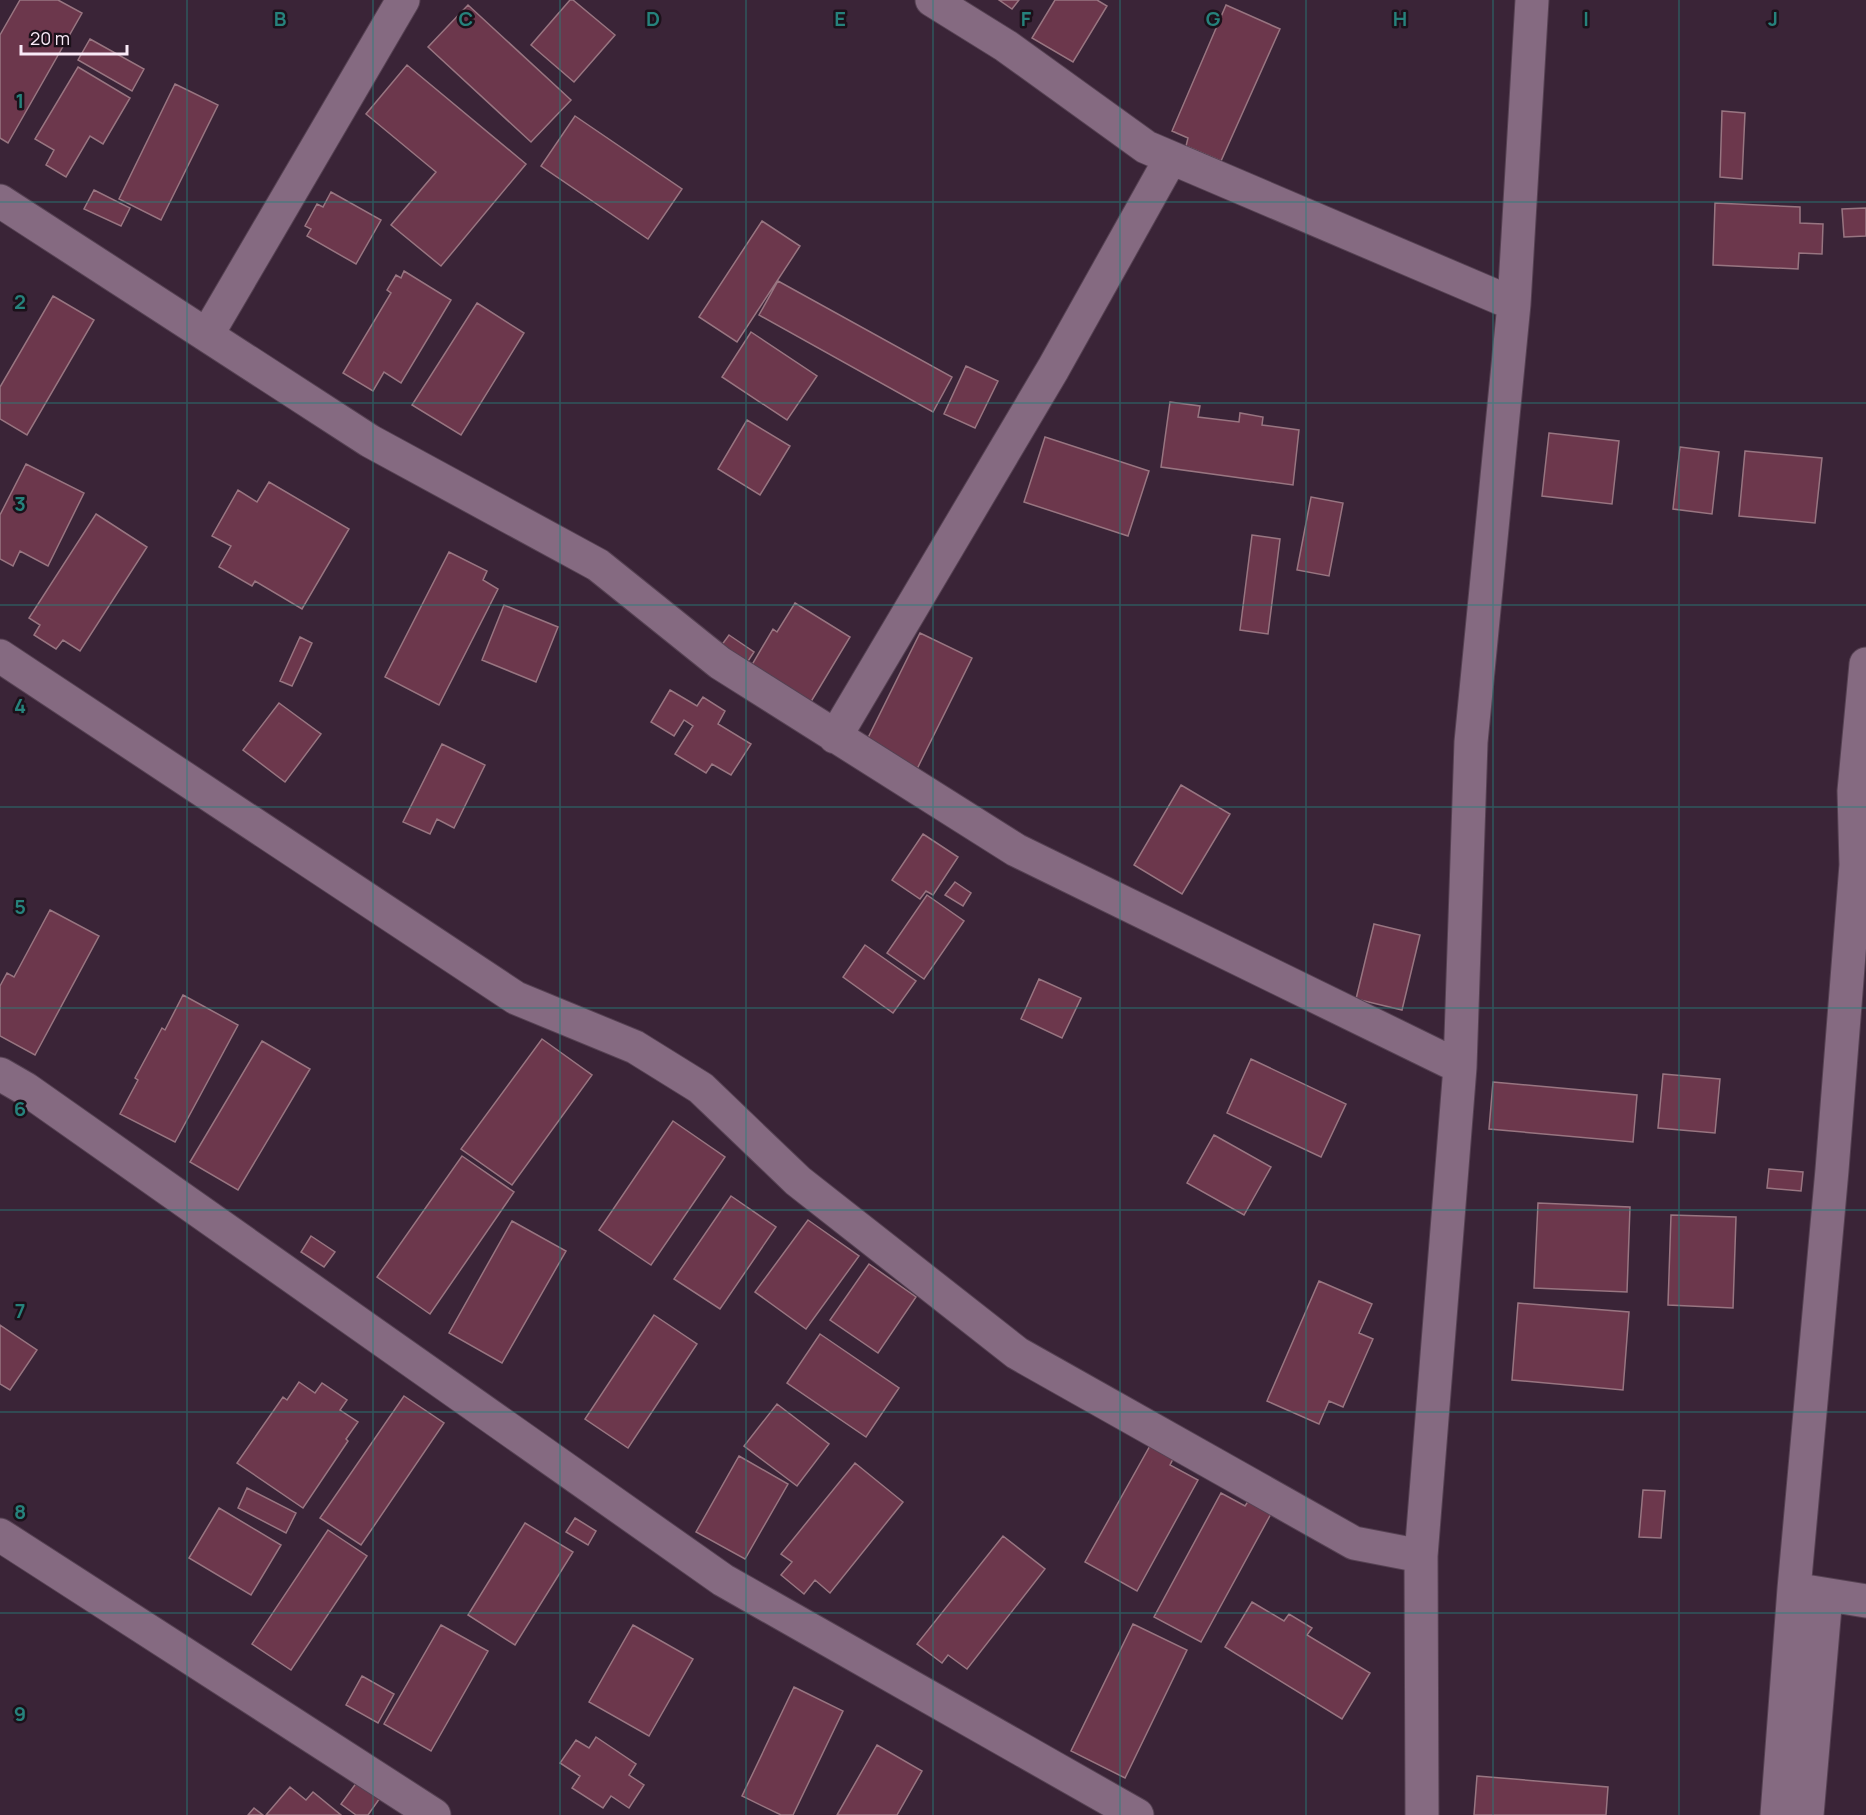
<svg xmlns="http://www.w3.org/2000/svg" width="1866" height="1815" font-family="Manrope,sans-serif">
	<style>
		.building { fill: #6c374c; stroke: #987581; stroke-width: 1.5 }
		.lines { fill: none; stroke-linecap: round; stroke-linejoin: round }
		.street-casing { stroke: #554152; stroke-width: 35 }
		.street { stroke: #856a81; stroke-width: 33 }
		.grid { fill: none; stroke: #26827c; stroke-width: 1.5; stroke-opacity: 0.55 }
		.grid-label { font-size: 20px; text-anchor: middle; font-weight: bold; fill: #26827c; stroke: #1b111a; stroke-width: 5; stroke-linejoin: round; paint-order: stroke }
	</style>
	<rect width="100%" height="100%" fill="#3a2437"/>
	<path class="building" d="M20,0H58L82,13L8,143L0,138V35Z
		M570,0H573L615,35L574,82L531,45Z
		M999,0H1019L1012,9Z
		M1055,0H1097L1107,6L1073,62L1032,38Z
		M468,5L571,100L531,142L428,47Z
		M1226,5L1280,29L1221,161L1186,146L1188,138L1172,131Z
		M90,39L144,69L132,91L78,60Z
		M407,65L526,164L441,266L391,225L436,172L366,114Z
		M78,67L130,98L103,144L90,136L66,177L46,165L54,150L35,139Z
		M175,84L218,105L161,220L119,199Z
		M1722,111L1745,113L1742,179L1720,177Z
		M575,116L682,189L648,239L541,166Z
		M94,190L130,208L121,226L84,209Z
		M331,192L381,220L356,264L307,236L311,229L305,226L317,204L323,207Z
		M1715,203L1800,207V223L1823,224L1822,254L1799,253L1798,269L1713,265Z
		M1866,208V236L1844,237L1842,209Z
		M762,221L800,246L737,342L699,317Z
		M404,271L451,300L401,383L384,372L373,391L343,373L391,293L387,290L396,275L401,278Z
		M778,281L952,377L933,412L759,315Z
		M53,296L94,320L27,435L0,419V387Z
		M477,303L524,333L461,435L412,405Z
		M751,332L817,376L787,420L722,377Z
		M966,366L998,381L975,428L944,414Z
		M1170,402L1200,406L1198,417L1239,422L1240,413L1263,417L1262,425L1299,430L1293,485L1161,467Z
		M747,420L790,446L760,495L718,469Z
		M1549,433L1619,441L1612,504L1542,496Z
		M1045,437L1149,471L1128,536L1024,502Z
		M1680,447L1719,452L1712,514L1673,509Z
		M1745,451L1822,458L1815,523L1739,516Z
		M26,464L84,493L48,566L20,551L13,566L0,559V515Z
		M269,482L349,529L302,609L255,581L252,586L219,567L231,546L212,536L238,490L257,502Z
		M1311,497L1343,503L1329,576L1297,570Z
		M96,514L147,547L80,651L63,640L56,649L34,635L40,625L29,618Z
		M1252,535L1280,539L1268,634L1240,630Z
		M449,552L487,571L483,580L498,589L439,705L385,677Z
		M795,603L850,637L809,705L743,680L773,629L777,632Z
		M504,605L558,627L536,682L482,660Z
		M920,633L972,658L915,773L863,748Z
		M729,635L754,652L739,675L713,657Z
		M300,637L312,643L292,686L280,681Z
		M670,690L697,706L703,697L725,711L718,724L751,744L731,775L712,764L706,773L675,754L693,726L684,720L674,736L651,722Z
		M279,703L321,734L285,782L243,750Z
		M442,744L485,765L454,828L437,819L430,834L403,822Z
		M1181,785L1230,814L1182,894L1134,865Z
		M923,834L958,857L933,895L926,891L920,899L892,880Z
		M955,882L971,893L963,906L945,895Z
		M927,895L964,921L924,979L887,953Z
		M50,910L99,936L35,1055L0,1036V986L7,973L14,977Z
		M1374,924L1420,935L1402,1010L1356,999Z
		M865,945L916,981L893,1013L843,977Z
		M1039,979L1081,998L1062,1038L1021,1019Z
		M183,995L238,1025L175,1142L120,1114L138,1080L135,1078L162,1028L165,1030Z
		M542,1039L592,1075L512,1185L461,1149Z
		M262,1041L310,1069L238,1190L190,1162Z
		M1251,1059L1346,1104L1321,1157L1227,1113Z
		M1663,1074L1720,1079L1715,1133L1658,1128Z
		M1493,1082L1637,1095L1633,1142L1489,1129Z
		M673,1121L725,1157L651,1265L599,1230Z
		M1214,1135L1271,1167L1244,1215L1187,1183Z
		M462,1156L514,1192L430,1314L377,1277Z
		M1769,1169L1803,1172L1801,1191L1767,1188Z
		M731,1196L776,1227L720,1309L674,1279Z
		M1538,1203L1630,1207L1627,1292L1534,1288Z
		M1671,1215L1736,1217L1733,1308L1668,1305Z
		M808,1220L859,1256L806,1329L755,1292Z
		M512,1221L566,1251L502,1363L449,1333Z
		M311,1236L335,1252L324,1267L301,1252Z
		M869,1264L916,1297L878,1353L830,1320Z
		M1319,1281L1372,1304L1359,1333L1373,1339L1343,1407L1329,1401L1319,1424L1267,1401Z
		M1518,1303L1629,1312L1623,1390L1512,1380Z
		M654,1315L697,1344L628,1448L585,1419Z
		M0,1325L37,1350L10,1390L0,1384Z
		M820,1334L899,1388L866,1437L787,1383Z
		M299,1382L315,1393L322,1383L347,1400L340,1410L358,1422L346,1439L348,1441L303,1508L237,1463L283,1397L287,1400Z
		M404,1396L444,1423L361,1545L320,1518Z
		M777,1404L829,1444L797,1486L744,1446Z
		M1151,1444L1174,1457L1170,1465L1198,1480L1137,1591L1085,1562Z
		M739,1456L788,1484L745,1559L696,1532Z
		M855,1463L903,1502L830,1593L815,1580L804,1594L781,1575L792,1562L781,1554Z
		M247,1488L296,1513L286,1533L238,1508Z
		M1643,1490L1665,1491L1661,1538L1639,1537Z
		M1221,1493L1245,1506L1249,1500L1272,1512L1201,1642L1154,1617Z
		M219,1508L281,1545L251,1595L189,1558Z
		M575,1518L596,1531L588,1545L566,1532Z
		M525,1523L573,1552L515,1645L468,1615Z
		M328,1530L367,1556L291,1670L252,1644Z
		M1003,1536L1045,1569L967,1669L948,1655L942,1663L917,1644Z
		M1252,1602L1284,1621L1289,1614L1312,1628L1307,1635L1370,1673L1342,1719L1225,1647Z
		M1133,1624L1187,1650L1125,1778L1071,1751Z
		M441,1625L488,1651L431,1751L384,1724Z
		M633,1625L693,1659L649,1736L589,1702Z
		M362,1676L394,1694L378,1723L346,1705Z
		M794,1687L843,1711L793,1815H781L742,1796Z
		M596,1737L636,1764L629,1775L644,1785L629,1808L611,1796L603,1808L572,1788L580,1776L560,1763L576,1740L589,1748Z
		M877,1745L922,1771L897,1815H837Z
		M1477,1776L1608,1787L1606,1815H1474Z
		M357,1782L380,1798L368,1815H356L341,1804Z
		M290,1787L306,1800L313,1792L341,1815H266Z
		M254,1808L263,1815H248Z"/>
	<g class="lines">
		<g class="street-casing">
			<path id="street" d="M932,0L1006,46L1146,147L1514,304
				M0,201L370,441L598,565L720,663L1016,850L1460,1067
				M207,335L403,0
				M0,656L516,998L635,1047L701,1088L798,1181L1017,1353L1354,1543L1421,1556
				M835,737L1053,369L1171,158
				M0,1074L26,1089L723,1580L1137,1815
				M0,1535L434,1815
				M1805,1591L1866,1601
				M1422,1815L1421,1556L1460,1067L1471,742L1514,304L1532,0
				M1777,1815L1794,1589L1832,1170L1856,865L1854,791L1866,664
				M1807,1815L1826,1595"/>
		</g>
		<use href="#street" class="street"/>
	</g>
	<path class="grid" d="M187,0V1815M373,0V1815M560,0V1815M746,0V1815M933,0V1815M1120,0V1815M1306,0V1815M1493,0V1815M1679,0V1815M0,202H1866M0,403H1866M0,605H1866M0,807H1866M0,1008H1866M0,1210H1866M0,1412H1866M0,1613H1866"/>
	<g class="grid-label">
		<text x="280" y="26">B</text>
		<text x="466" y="26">C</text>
		<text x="653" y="26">D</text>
		<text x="840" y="26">E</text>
		<text x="1026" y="26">F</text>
		<text x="1213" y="26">G</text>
		<text x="1400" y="26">H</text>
		<text x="1586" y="26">I</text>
		<text x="1773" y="26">J</text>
		<text x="20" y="108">1</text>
		<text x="20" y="309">2</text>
		<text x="20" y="511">3</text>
		<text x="20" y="713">4</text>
		<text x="20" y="914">5</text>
		<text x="20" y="1116">6</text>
		<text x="20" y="1318">7</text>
		<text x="20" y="1519">8</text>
		<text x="20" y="1721">9</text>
	</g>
	<path d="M21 45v9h106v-9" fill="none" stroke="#f9eaf7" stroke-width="3"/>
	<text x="30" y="45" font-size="18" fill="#f9eaf7" stroke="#1b111a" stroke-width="4.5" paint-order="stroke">20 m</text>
</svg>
